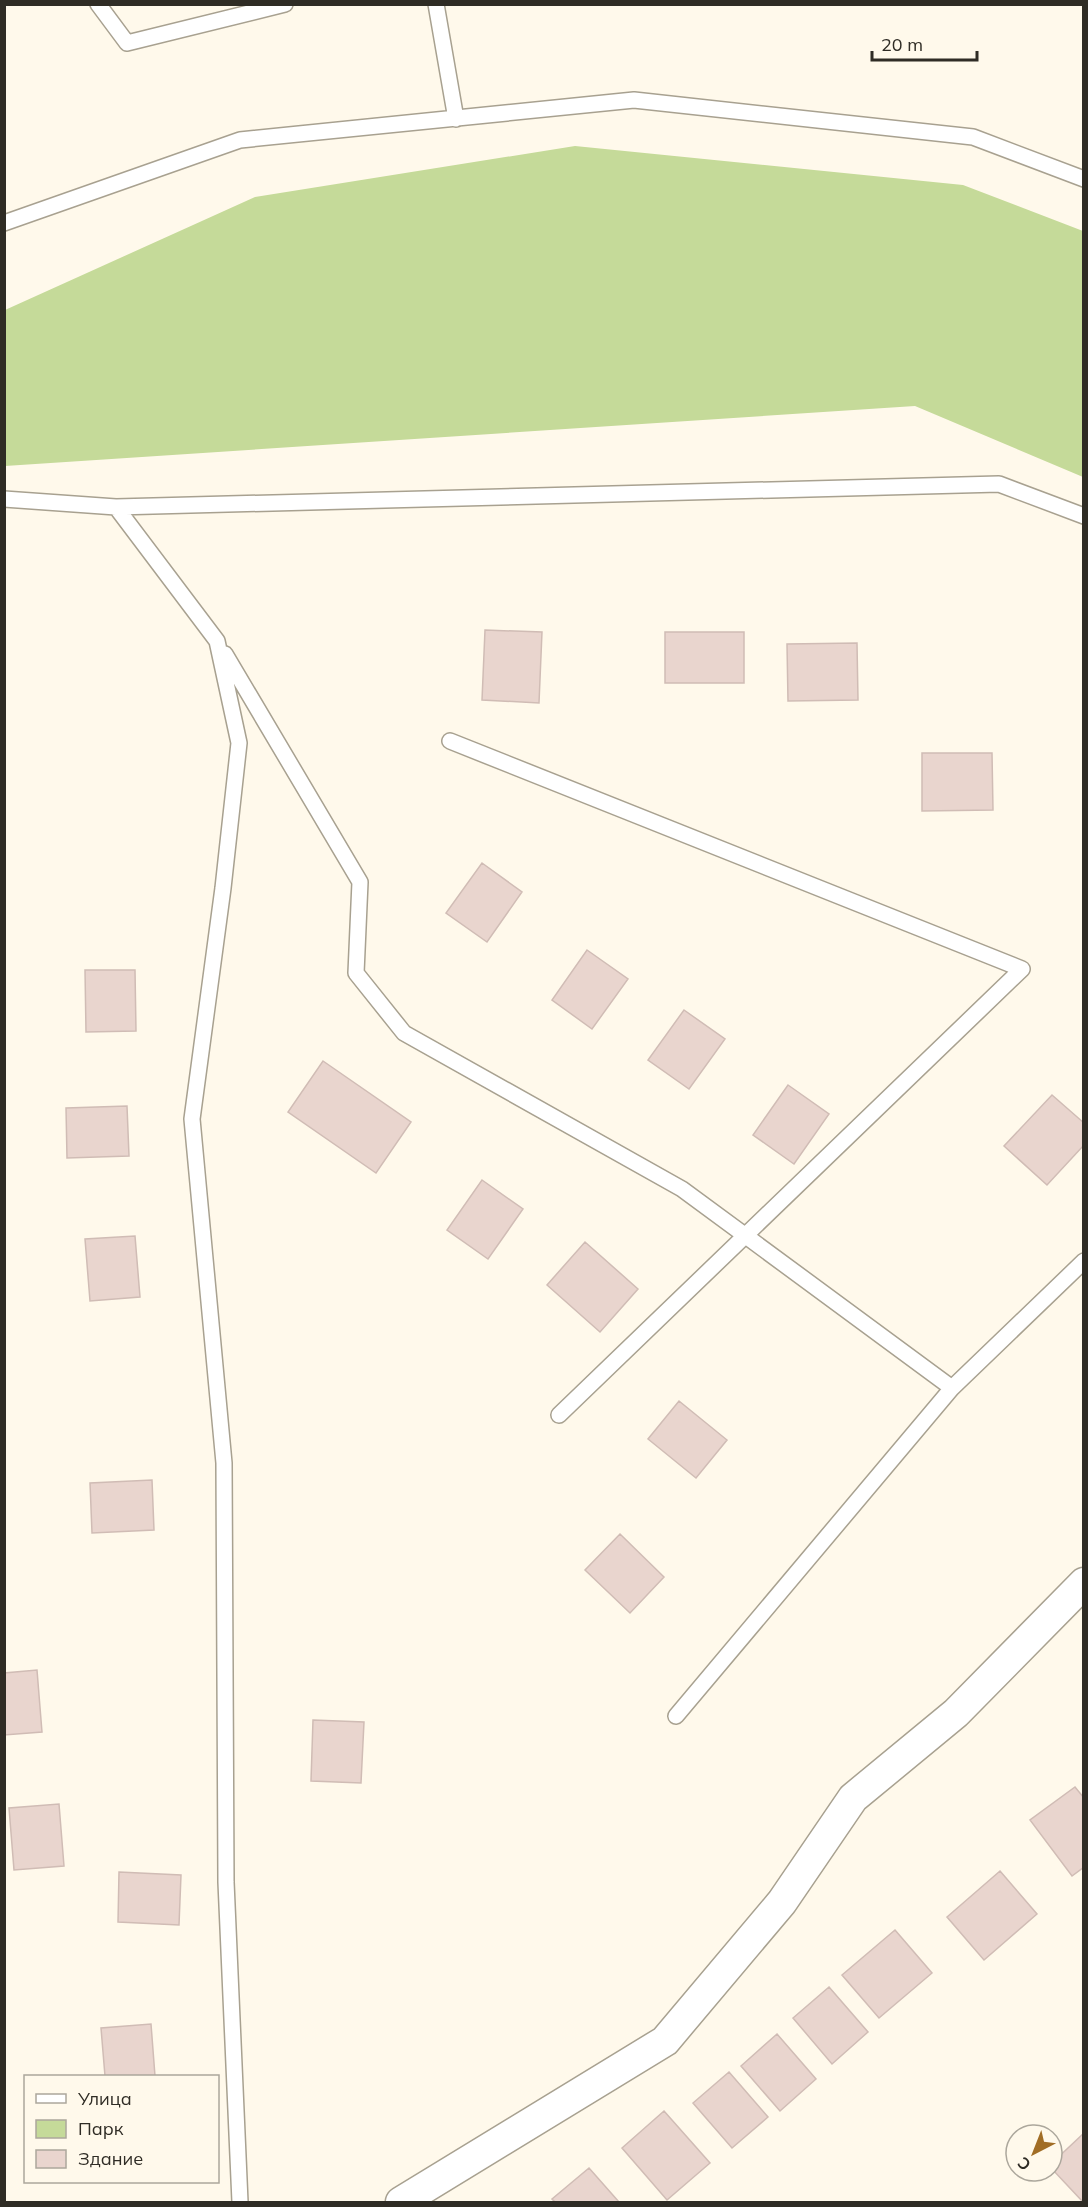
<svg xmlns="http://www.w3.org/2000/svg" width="1088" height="2207" font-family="Mulish,sans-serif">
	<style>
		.green { fill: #c5da99 }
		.building { fill: #e9d5ce; stroke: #d0bcb5; stroke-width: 1.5 }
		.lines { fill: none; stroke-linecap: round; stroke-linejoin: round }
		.lane-casing { stroke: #a8a190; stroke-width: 18 }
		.street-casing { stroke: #a8a190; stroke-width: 33 }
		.lane { stroke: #fff; stroke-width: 15 }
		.street { stroke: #fff; stroke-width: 30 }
	</style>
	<rect width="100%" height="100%" fill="#fff9eb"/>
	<path class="green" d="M575,146L963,185L1083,231V477L915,406L5,466V310L255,197Z"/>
	<path class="building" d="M485,630L542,632L539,703L482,700Z
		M665,632H744V683H665Z
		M857,643L858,700L788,701L787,644Z
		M922,753H992L993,810L922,811Z
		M482,863L522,892L487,942L446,913Z
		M587,950L628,979L592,1029L552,1000Z
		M85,970H135L136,1031L86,1032Z
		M684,1010L725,1039L689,1089L648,1060Z
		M323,1061L411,1122L376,1173L288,1112Z
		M788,1085L829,1114L794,1164L753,1135Z
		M1052,1095L1084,1123V1145L1047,1185L1004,1146Z
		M127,1106L129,1156L67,1158L66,1108Z
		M482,1180L523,1209L488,1259L447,1230Z
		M135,1236L140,1297L90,1301L85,1239Z
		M585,1242L638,1289L600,1332L547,1285Z
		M679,1401L727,1440L696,1478L648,1439Z
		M152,1480L154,1530L92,1533L90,1483Z
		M620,1534L664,1577L630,1613L585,1570Z
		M37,1670L42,1732L4,1735V1673Z
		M313,1720L364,1722L361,1783L311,1781Z
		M1075,1787L1084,1798V1867L1072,1876L1030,1820Z
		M59,1804L64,1866L14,1870L9,1808Z
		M1000,1871L1037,1914L984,1960L947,1917Z
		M119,1872L181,1875L179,1925L118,1922Z
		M895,1930L932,1973L879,2018L842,1975Z
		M829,1987L868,2032L832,2064L793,2018Z
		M151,2024L155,2076H105L101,2028Z
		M777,2034L816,2079L780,2111L741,2066Z
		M729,2072L768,2117L732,2148L693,2103Z
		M664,2111L710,2163L667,2200L622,2148Z
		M1084,2133V2202H1083L1052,2169V2163Z
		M589,2168L619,2202H555L552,2199Z"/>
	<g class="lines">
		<g class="lane-casing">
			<path id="lane" d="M98,4L127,43L285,4
				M436,4L456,119
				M4,223L240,140L634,100L973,137L1084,179
				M4,499L116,507L999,484L1084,516
				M116,507L217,641L239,743L223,888L192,1119L224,1463L226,1882L240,2202
				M225,654L360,882L356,973L404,1033L682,1189L952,1388L1084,1261
				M450,741L1022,969L559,1415
				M676,1716L952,1388"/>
		</g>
		<g class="street-casing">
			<path id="street" d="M401,2202L665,2041L782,1902L853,1798L956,1713L1084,1583"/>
		</g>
		<use href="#lane" class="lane"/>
		<use href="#street" class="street"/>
	</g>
	<rect width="1088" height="2207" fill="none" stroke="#2f2c25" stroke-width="12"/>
	<rect x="24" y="2075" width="195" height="108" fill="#fff9eb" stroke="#aca79c" stroke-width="1.5"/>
	<rect x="36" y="2094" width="30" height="9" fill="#ffffff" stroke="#aca79c" stroke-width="1.5"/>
	<text x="78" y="2105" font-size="18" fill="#2f2c25">Улица</text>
	<rect x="36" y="2120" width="30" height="18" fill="#c5da99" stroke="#aca79c" stroke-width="1.5"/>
	<text x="78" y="2135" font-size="18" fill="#2f2c25">Парк</text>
	<rect x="36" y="2150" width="30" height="18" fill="#e9d5ce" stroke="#aca79c" stroke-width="1.5"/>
	<text x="78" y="2165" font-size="18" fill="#2f2c25">Здание</text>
	<g transform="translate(1034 2153) rotate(222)"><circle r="28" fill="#fff9eb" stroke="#aca79c" stroke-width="1.5"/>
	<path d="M0-4.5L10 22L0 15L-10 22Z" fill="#a16d25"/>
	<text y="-9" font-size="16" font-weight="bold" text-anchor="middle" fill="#2f2c25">С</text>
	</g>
	<path d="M872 51v9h105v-9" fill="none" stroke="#2f2c25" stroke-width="3"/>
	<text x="881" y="51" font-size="18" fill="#2f2c25" stroke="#fff9eb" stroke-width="4.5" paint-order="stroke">20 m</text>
</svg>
